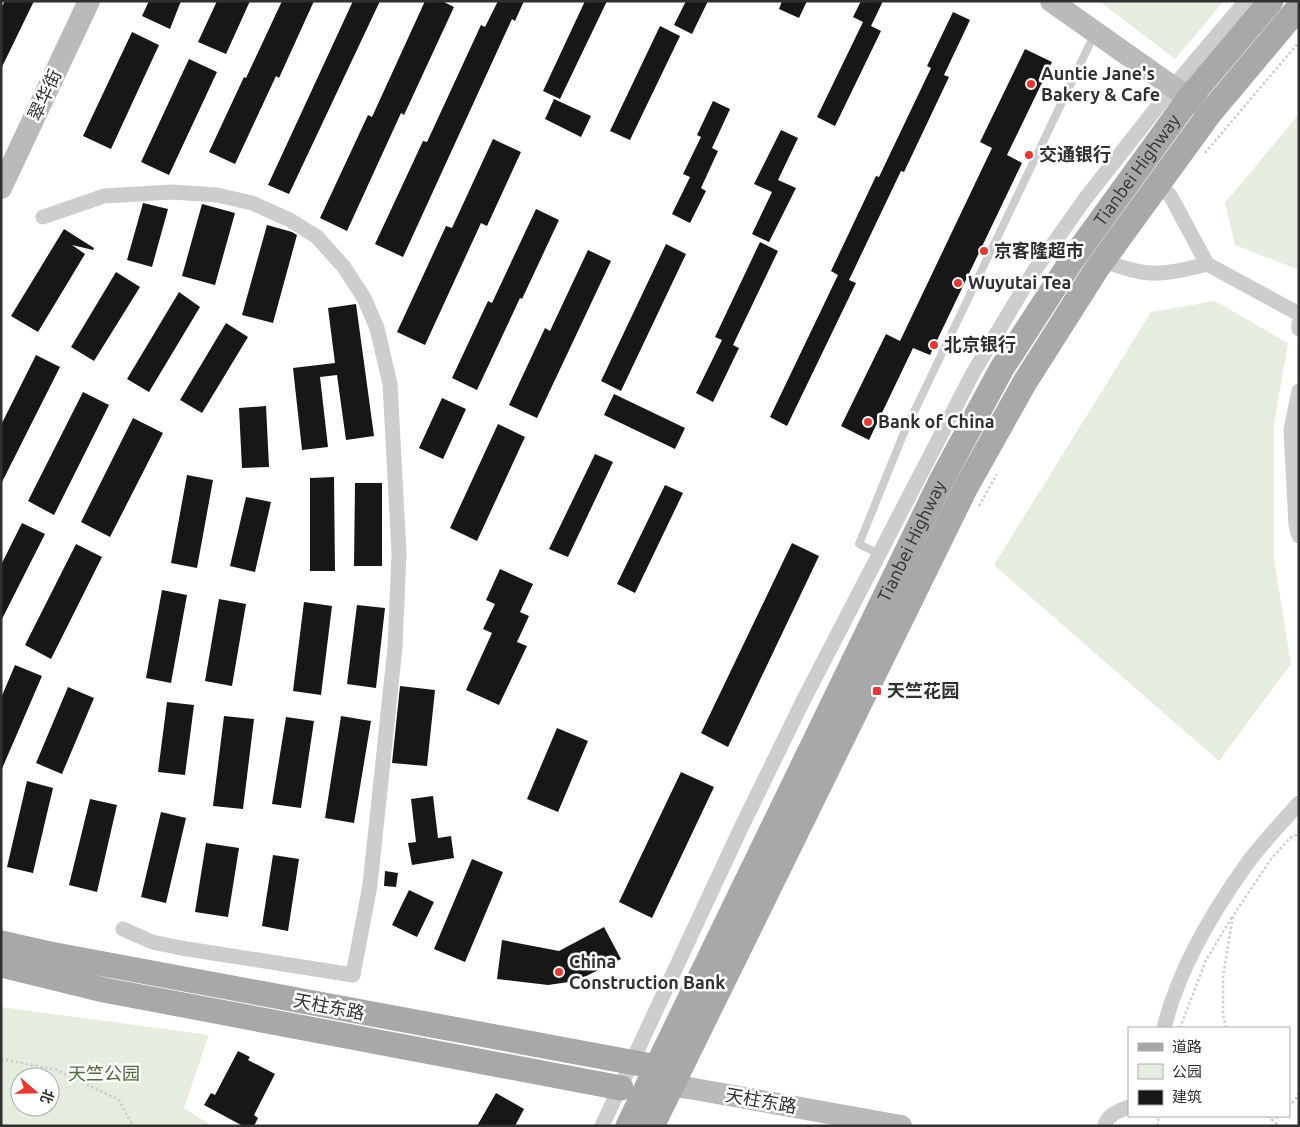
<svg xmlns="http://www.w3.org/2000/svg" width="1300" height="1127" font-family="Ubuntu,'Noto Sans SC',sans-serif">
	<style>
		.green { fill: #e4edde; fill-rule: evenodd }
		.building { fill: #171717 }
		.lines { fill: none; stroke-linecap: round; stroke-linejoin: round }
		.path { stroke: #cdcdcd; stroke-width: 2.5; stroke-dasharray: 2.5 2.5; stroke-linecap: butt }
		.lane { stroke: #cdcdcd; stroke-width: 8 }
		.street { stroke: #cdcdcd; stroke-width: 15 }
		.secondary { stroke: #bababa; stroke-width: 22 }
		.primary { stroke: #a8a8a8; stroke-width: 25 }
		.poi-dot { fill: #e73932; stroke: #fff; stroke-width: 2 }
		.labels { text-anchor: middle; stroke-width: 5; stroke-linejoin: round; paint-order: stroke }
		.poi-label { font-size: 18px; font-weight: bold; fill: #303030; stroke: #fff; text-anchor: start }
		.street-label { font-size: 18px; fill: #303030; stroke: #fff }
		.park-label { font-size: 18px; fill: #4d6c3c; stroke: #fff }
	</style>
	<rect width="100%" height="100%" fill="#fff"/>
	<path class="green" d="M1099,1H1224L1175,59Z
		M1299,114V270L1235,245L1225,203Z
		M1215,301L1288,343L1274,424V559L1291,664L1219,761L994,565L1151,312Z
		M1,1007L209,1035L184,1108L212,1126H1ZM20,1077H50V1107H20Z"/>
	<path class="building" d="M5,1H34L1,69V8Z
		M149,1H181L170,29L142,16Z
		M217,1H250L226,54L198,42Z
		M282,1H314L279,78L276,76L235,164L209,152L244,77L246,78Z
		M353,1H380L289,194L268,185Z
		M425,1H442L454,7L404,115L401,113L347,231L320,218L368,115L372,117Z
		M498,1H524L515,21L512,19L403,257L375,244L423,141L427,142L481,25L485,27Z
		M585,1H607L560,99L543,91Z
		M686,1H708L692,34L674,25Z
		M782,1H807L799,18L779,9Z
		M861,1H883L871,26L853,17Z
		M953,12L970,20L944,75L949,77L904,172L901,171L849,280L856,283L787,426L770,417L838,275L831,271L876,176L879,177L931,68L927,66Z
		M863,22L881,31L835,126L817,117Z
		M660,26L680,36L630,140L610,131Z
		M132,32L159,45L111,149L83,136Z
		M1025,49L1052,62L1007,155L1022,163L930,355L913,348L869,440L841,426L886,334L900,341L992,148L980,142Z
		M189,59L217,72L169,175L141,162Z
		M554,99L591,116L581,137L545,119Z
		M713,101L730,109L712,148L718,151L701,188L706,191L690,223L672,214L690,177L683,174L701,137L697,135Z
		M781,130L798,138L778,180L796,188L769,242L752,234L772,192L754,184Z
		M493,139L521,152L487,226L481,223L425,345L397,332L446,226L452,228Z
		M143,203L168,209L152,267L127,260Z
		M202,204L235,213L215,285L182,276Z
		M536,209L559,220L522,299L520,298L477,390L452,378L488,301L492,303Z
		M267,225L292,232L297,235L273,323L242,315Z
		M64,229L94,248L93,250L72,245L85,254L38,332L11,316Z
		M760,242L778,251L733,345L739,348L713,402L696,393L722,340L715,337Z
		M666,244L686,254L621,391L601,381Z
		M588,250L611,261L537,418L509,405L545,328L550,331Z
		M116,272L140,287L94,361L71,347Z
		M179,292L200,307L149,392L127,379Z
		M356,304L374,436L346,440L337,375L320,377L328,447L302,450L293,368L335,363L328,308Z
		M226,323L248,337L202,413L180,400Z
		M36,355L60,367L1,484V425Z
		M83,392L109,405L54,515L28,501Z
		M614,394L685,428L675,449L604,415Z
		M442,398L466,409L443,459L419,448Z
		M266,406L269,467L242,468L239,408Z
		M133,418L163,433L110,537L81,522Z
		M498,424L525,437L477,541L450,528Z
		M595,454L613,462L568,557L549,549Z
		M187,475L213,480L197,568L171,563Z
		M334,477L335,571H310V478Z
		M355,483H382V566H354Z
		M665,485L683,493L635,593L617,584Z
		M246,497L271,502L255,572L230,566Z
		M22,523L45,534L1,621V565Z
		M792,543L819,556L728,747L701,733Z
		M76,544L102,557L51,659L25,645Z
		M500,569L533,584L520,612L529,616L517,642L527,646L499,705L466,690L492,633L483,629L495,604L486,600Z
		M162,590L187,595L171,683L146,678Z
		M219,599L246,604L232,686L205,681Z
		M304,602L332,606L321,695L293,691Z
		M357,605L385,608L376,688L347,684Z
		M15,665L42,676L1,771V698Z
		M400,686L435,690L427,766L392,763Z
		M68,687L94,698L62,774L36,763Z
		M167,702L194,705L185,775L158,772Z
		M224,716L254,719L243,809L213,806Z
		M341,716L371,721L354,823L325,818Z
		M286,717L314,721L301,808L272,804Z
		M557,728L588,741L558,812L527,799Z
		M681,772L714,787L652,918L619,902Z
		M27,781L53,788L33,873L7,867Z
		M433,796L438,838L451,836L454,858L412,865L408,843L416,842L411,799Z
		M90,799L117,805L97,892L69,885Z
		M161,812L186,818L166,903L141,897Z
		M206,843L239,848L228,917L195,912Z
		M273,855L299,859L288,931L262,926Z
		M472,859L503,872L465,962L434,949Z
		M385,871L398,873L396,887L384,886Z
		M409,890L434,902L417,937L392,925Z
		M604,927L621,959L576,981L548,985L497,979L502,940L559,951Z
		M238,1051L250,1057L248,1060L275,1074L254,1115L258,1118L254,1126H243L204,1105L211,1093L215,1095Z
		M496,1093L524,1109L515,1126H477Z"/>
	<g class="lines">
		<path class="path" d="M1205,153L1299,42
			M979,506L997,474
			M1180,1028L1206,960L1232,917
			M1226,1028L1223,1014V976L1233,916L1271,859L1290,838L1299,834
			M1,1059L57,1070L119,1100L133,1126
			M1289,1107L1298,1096L1299,1091
			M1268,1116L1279,1126
			M1271,1120L1281,1116
			M1157,1126L1159,1116"/>
		<path class="lane" d="M879,554L859,544L903,435L1094,35"/>
		<path class="street" d="M43,217L104,196L171,192L217,195L252,203L290,220L317,237L344,267L364,298L377,328L390,384L399,553L395,647L370,885L353,975L181,948L152,942L123,929
			M1103,261C1118,266 1141,274 1156,273C1173,273 1191,268 1207,264L1170,195L1157,186
			M1207,264L1299,314
			M1299,323V329
			M1299,391L1291,430L1296,525L1299,536
			M1164,1028C1178,970 1210,916 1244,868C1260,845 1281,824 1299,803
			M602,1126L741,828L803,701L973,373L1034,271L1085,199L1173,87L1246,1
			M1105,1126C1107,1114 1119,1111 1129,1107"/>
		<path class="secondary" d="M1051,1L1173,87L1190,97L1210,113
			M1,188L89,1
			M656,1084L689,1088L901,1126"/>
		<g class="primary">
			<path d="M1,943L50,954L657,1067"/>
			<path d="M1,965L104,990L621,1088"/>
			<path id="s1" d="M628,1126L941,481L1002,368L1072,260L1190,97L1271,1"/>
			<path d="M652,1126L965,489L1025,382L1096,270L1210,113L1299,7"/>
		</g>
	</g>
	<g class="poi-dot">
		<circle cx="1031" cy="84" r="5"/>
		<circle cx="1029" cy="155" r="5"/>
		<circle cx="984" cy="251" r="5"/>
		<circle cx="958" cy="283" r="5"/>
		<circle cx="934" cy="345" r="5"/>
		<circle cx="868" cy="422" r="5"/>
		<rect x="872" y="686" width="10" height="10" rx="2.5"/>
		<circle cx="559" cy="972" r="5"/>
	</g>
	<g class="labels">
		<g class="poi-label">
			<text x="1041" y="80">Auntie Jane's<tspan x="1041" dy="21">Bakery &amp; Cafe</tspan></text>
			<text x="1039" y="161">交通银行</text>
			<text x="994" y="257">京客隆超市</text>
			<text x="968" y="289">Wuyutai Tea</text>
			<text x="944" y="351">北京银行</text>
			<text x="878" y="428">Bank of China</text>
			<text x="887" y="697">天竺花园</text>
			<text x="569" y="968">China<tspan x="569" dy="21">Construction Bank</tspan></text>
		</g>
		<g class="street-label">
			<text transform="translate(45 95) rotate(-65)" y="6">翠华街</text>
			<text dy="6" stroke="none"><textPath href="#s1" startOffset="1085">Tianbei Highway</textPath></text>
			<text dy="6" stroke="none"><textPath href="#s1" startOffset="650">Tianbei Highway</textPath></text>
			<text transform="translate(329 1007) rotate(11)" y="6">天柱东路</text>
			<text transform="translate(761 1101) rotate(10)" y="6">天柱东路</text>
		</g>
		<g class="park-label">
			<text x="104" y="1080">天竺公园</text>
		</g>
	</g>
	<rect width="1300" height="1127" fill="none" stroke="#303030" stroke-width="5"/>
	<rect x="1128" y="1027" width="162" height="90" fill="#ffffff" stroke="#acacac"/>
	<rect x="1138" y="1043" width="25" height="8" fill="#a8a8a8" stroke="#acacac"/>
	<text x="1172" y="1052" font-size="15" fill="#303030">道路</text>
	<rect x="1138" y="1064" width="25" height="15" fill="#e4edde" stroke="#acacac"/>
	<text x="1172" y="1077" font-size="15" fill="#303030">公园</text>
	<rect x="1138" y="1090" width="25" height="15" fill="#171717" stroke="#acacac"/>
	<text x="1172" y="1102" font-size="15" fill="#303030">建筑</text>
	<g transform="translate(35 1092) rotate(110)"><circle r="24" fill="#ffffff" stroke="#acacac"/>
	<path d="M0-4L9 19L0 12L-9 19Z" fill="#e73932"/>
	<text y="-8" font-size="14" font-weight="bold" text-anchor="middle" fill="#303030">北</text>
	</g>
</svg>
